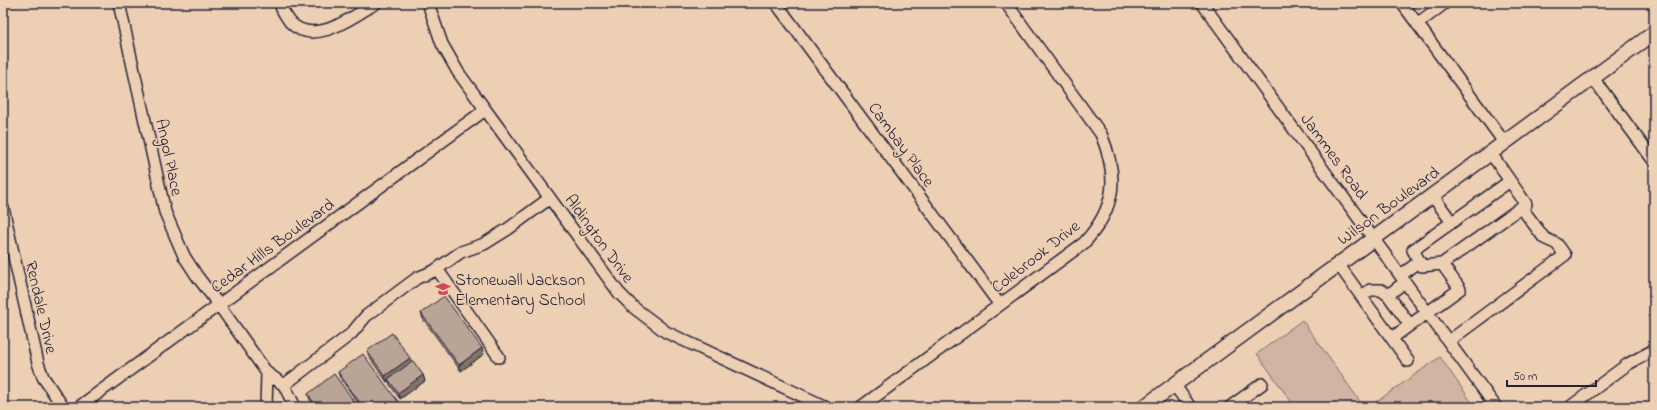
<svg xmlns="http://www.w3.org/2000/svg" width="1657" height="410" font-family="'Indie Flower',sans-serif">
	<style>
		.green { fill: #d0b6a2; stroke: #796c6e }
		.lines { fill: none; stroke-linecap: round; stroke-linejoin: round }
		.minor-casing { stroke: #22223b; stroke-width: 14 }
		.major-casing { stroke: #22223b; stroke-width: 17 }
		.minor { stroke: #edcfb3; stroke-width: 11 }
		.major { stroke: #edcfb3; stroke-width: 14 }
		.wall { fill: #a08d80; stroke: #22223b }
		.shaded-wall { fill: #827368; stroke: #22223b }
		.building { fill: #baa495; stroke: #22223b }
		.labels { text-anchor: middle; stroke-width: 3; stroke-linejoin: round; paint-order: stroke }
		.street-label { font-size: 17px; fill: #22223b; stroke: #edcfb3 }
		.poi-label { font-size: 17px; fill: #22223b; stroke: #edcfb3; text-anchor: start }
	</style>
	<rect width="100%" height="100%" fill="#edcfb3"/>
	<filter id="ink" filterUnits="userSpaceOnUse"><feTurbulence type="fractalNoise" baseFrequency=".025" numOctaves="2"/><feDisplacementMap in="SourceGraphic" scale="8" xChannelSelector="R" yChannelSelector="G"/><feConvolveMatrix kernelMatrix="1 2 1 2 8 2 1 2 1" color-interpolation-filters="sRGB"/></filter>
	<g filter="url(#ink)">
		<path class="green" d="M1302,320L1364,407H1295L1257,354Z
			M1440,357L1475,407H1369Z"/>
		<g class="lines">
			<g class="minor-casing">
				<path id="minor" d="M119,3L165,212L184,256L197,276L219,305L267,373L284,385L295,407
					M280,3C281,10 286,16 290,22C314,48 354,16 376,3
					M428,3L442,44L458,72L619,293L633,307L666,332L826,407
					M776,3L1000,305
					M1202,3L1496,407
					M1402,3L1504,142
					M1417,24L1445,3
					M1593,78L1654,161
					M1432,195L1451,221
					M3,208L38,363L43,377L63,407
					M1338,264L1408,361
					M1442,264L1422,266L1413,250L1510,181
					M437,269L499,357
					M1401,275L1419,262
					M1405,282L1388,295L1410,325
					M1362,296L1370,290H1381L1388,295
					M1392,338L1460,289L1442,264L1526,204L1490,152
					M1449,341L1565,255L1557,244L1544,238L1521,207
					M1174,384L1190,407
					M284,385L351,334L366,316L417,278L434,271L461,252L484,244L508,229L550,198
					M79,407L485,110
					M266,407L267,373
					M861,407L1084,243C1116,208 1119,177 1101,134L1006,3
					M1230,407L1262,384
					M1570,407L1628,364L1654,350"/>
			</g>
			<g class="major-casing">
				<path id="major" d="M1144,407L1654,33"/>
			</g>
			<use href="#minor" class="minor"/>
			<use href="#major" class="major"/>
		</g>
		<path class="wall" d="M421,313L482,348L484,354L461,371L423,319Z
			M367,351L410,358L412,362L423,375L425,381L400,399L390,385L389,381L387,382L369,357Z
			M338,372L402,407H361L340,378Z
			M308,394L355,404L359,407H315L310,400Z"/>
		<path class="shaded-wall" d="M482,348L484,354L461,371L459,365Z
			M410,358L413,364L388,379L389,381L387,382L385,376Z
			M423,375L425,381L400,399L398,393Z
			M353,400L355,406L354,407H344Z"/>
		<path class="building" d="M444,296L482,348L459,365L421,313Z
			M392,333L410,358L385,376L367,351Z
			M363,354L402,407H363L338,372Z
			M413,361L423,375L398,393L388,379Z
			M334,374L353,400L344,407H317L308,394Z
			M356,403L359,407H351Z"/>
	</g>
	<defs>
		<g id="school-bare" transform="scale(1.2)"><path d="M0-5L7-2L0 1L-7-2ZM-4 1L0 2.5L4 1V4Q0 6-4 4Z" fill="#d1495b" stroke="#edcfb3" stroke-width="2.5" paint-order="stroke"/></g>
	</defs>
	<g fill-rule="evenodd">
		<use href="#school-bare" x="443" y="289"/>
	</g>
	<g class="labels">
		<g class="street-label">
			<text transform="translate(902 144) rotate(54)" y="6">Cambay Place</text>
			<text transform="translate(1335 156) rotate(54)" y="6">Jammes Road</text>
			<text transform="translate(170 157) rotate(78)" y="6">Angol Place</text>
			<text transform="translate(1388 205) rotate(-36)" y="6">Wilson Boulevard</text>
			<text transform="translate(600 238) rotate(54)" y="6">Aldington Drive</text>
			<text transform="translate(272 245) rotate(-36)" y="6">Cedar Hills Boulevard</text>
			<text transform="translate(1035 256) rotate(-38)" y="6">Colebrook Drive</text>
			<text transform="translate(42 307) rotate(77)" y="6">Rendale Drive</text>
		</g>
		<g class="poi-label">
			<text x="455" y="285">Stonewall Jackson<tspan x="455" dy="20">Elementary School</tspan></text>
		</g>
	</g>
	<rect width="1657" height="410" fill="none" stroke="#edcfb3" stroke-width="16"/>
	<rect x="8" y="8" width="1641" height="394" fill="none" stroke="#22223b" stroke-width="1.5" filter="url(#ink)"/>
	<path d="M1507 380v6h89v-6" fill="none" stroke="#22223b" stroke-width="2"/>
	<text x="1513" y="380" font-size="12" fill="#22223b" stroke="#edcfb3" stroke-width="3" paint-order="stroke">50 m</text>
</svg>
